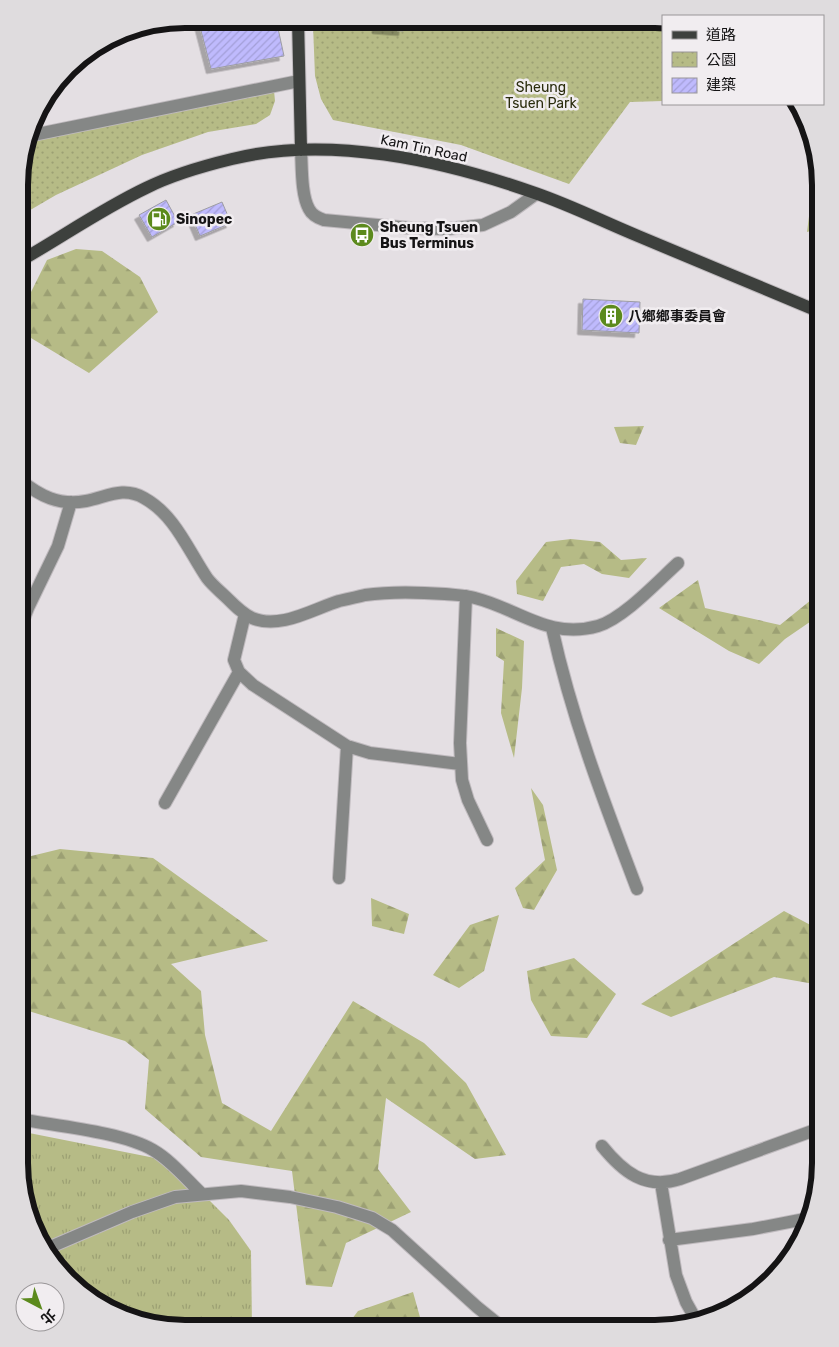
<svg xmlns="http://www.w3.org/2000/svg" width="839" height="1347" font-family="Rubik,'Noto Sans TC',sans-serif">
	<style>
		.grass { fill: url(#grass-tufts) }
		.forest { fill: url(#forest-firs) }
		.park { fill: url(#park-dots) }
		.building { fill: url(#building-hatch); stroke: #9d9da2; filter: url(#shadow) }
		.lines { fill: none; stroke-linecap: round; stroke-linejoin: round }
		.minor-casing { stroke: #bfbabe; stroke-width: 14 }
		.major-casing { stroke: #bfbabe; stroke-width: 14 }
		.minor { stroke: #858786; stroke-width: 12 }
		.major { stroke: #3d403d; stroke-width: 12 }
		.labels { text-anchor: middle; stroke-width: 5; stroke-linejoin: round; paint-order: stroke }
		.park-label { font-size: 14px; fill: #2b2d0e; stroke: #f1edf0 }
		.street-label { font-size: 14px; fill: #151415; stroke: #f1edf0 }
		.poi-label { font-size: 14px; font-weight: bold; fill: #151415; stroke: #f1edf0; text-anchor: start }
		.rim { fill: none; stroke: #151415; stroke-width: 6 }
	</style>
	<defs>
		<pattern id="grass-tufts" width="24" height="20" patternUnits="userSpaceOnUse" patternTransform="scale(1.25)"><rect width="24" height="20" fill="#b6bb86"/><path d="M3 7l-1-3M5 7V3M7 7l1-3M15 17l-1-3M17 17v-4M19 17l1-3" fill="none" stroke="#9ca073"/></pattern>
		<pattern id="forest-firs" width="22" height="20" patternUnits="userSpaceOnUse" patternTransform="scale(1.25)"><rect width="22" height="20" fill="#b6bb86"/><path d="M5 1l3.5 6h-7zM16 11l3.5 6h-7z" fill="#9ca073"/></pattern>
		<pattern id="park-dots" width="8" height="8" patternUnits="userSpaceOnUse" patternTransform="scale(1.25)"><rect width="8" height="8" fill="#b6bb86"/><path d="M2 2h.1M6 6h.1" fill="none" stroke="#9ca073" stroke-width="1.8" stroke-linecap="round"/></pattern>
		<pattern id="building-hatch" width="6" height="6" patternUnits="userSpaceOnUse" patternTransform="scale(1.25)"><rect width="6" height="6" fill="#bfbafd"/><path d="M-1 1l2-2M0 6l6-6M5 7l2-2" fill="none" stroke="#a39fd8"/></pattern>
		<filter id="shadow"><feDropShadow dx="-4.5" dy="4.5" stdDeviation="0" flood-color="#0004"/></filter>
	</defs>
	<rect width="100%" height="100%" fill="#e4dfe3"/>
	<path class="grass" d="M19,1131L170,1161L229,1220L251,1251L252,1327H163L84,1294L31,1226L19,1163Z"/>
	<path class="forest" d="M816,161L820,184V228L807,232Z
		M76,249L102,251L140,277L158,312L89,373L31,338L20,320V314L47,260Z
		M644,426L636,445L620,443L614,427Z
		M571,539L600,542L621,560L647,558L629,578L602,574L584,564L561,567L543,601L517,594L516,581L546,542Z
		M698,580L705,608L780,625L811,600L820,610V615L785,639L759,664L729,651L659,608Z
		M496,628L524,641L522,688L514,758L501,713L504,661L496,656Z
		M531,788L543,805L557,870L534,910L523,908L515,888L545,860Z
		M60,849L153,858L268,941L171,964L201,991L205,1035L222,1103L271,1131L353,1001L424,1043L466,1083L506,1155L475,1159L386,1098L378,1169L411,1212L346,1243L332,1287L306,1285L292,1171L201,1157L145,1109L149,1060L125,1041L19,1008V859Z
		M371,898L409,914L404,934L372,926Z
		M784,911L820,930V985L774,977L671,1017L641,1004Z
		M499,915L484,971L459,988L433,975L470,925Z
		M574,958L616,994L587,1038L551,1036L531,1000L527,971Z
		M413,1292L423,1328L346,1327L358,1311Z"/>
	<path class="park" d="M343,19L663,20V101L630,102L569,184L461,145L333,120L321,99L315,76L313,25L342,27Z
		M273,80L275,101L270,115L256,124L208,132L142,155L56,195L20,216V163L28,138Z"/>
	<path class="building" d="M216,19H276L284,56L211,69L199,23Z
		M377,19H404L403,31L377,29Z
		M166,200L178,222L152,237L139,215Z
		M222,202L231,223L200,236L191,215Z
		M583,299L640,302L639,333L582,330Z"/>
	<g class="lines">
		<g class="minor-casing">
			<path id="minor" d="M28,136L299,81
				M301,150C302,166 301,195 309,209C312,215 318,218 324,220L410,228L447,229L483,225L511,212L536,194
				M20,480C40,496 59,506 86,501C107,497 123,486 144,498C175,515 188,550 207,578C213,586 221,592 228,599C236,607 243,614 252,618C280,630 313,609 339,601C348,599 357,597 365,595C392,591 418,592 445,594C455,595 465,595 475,598C519,609 549,640 598,626C624,618 658,581 678,563
				M466,596L460,743L462,780L468,800L487,840
				M245,614L234,660L239,672L253,685L347,746L370,753L460,764
				M552,628C572,719 604,802 637,889
				M19,631L28,608L58,546L71,502
				M165,803L239,672
				M339,878L347,746
				M19,1119C56,1126 122,1132 153,1150C172,1161 187,1180 202,1194
				M602,1146C623,1172 645,1190 680,1179L815,1130
				M661,1183L676,1275L686,1302L696,1320
				M669,1240L753,1229L810,1218
				M48,1248L132,1212L175,1197L241,1191L290,1197L337,1207L372,1218L392,1230L477,1307L503,1328"/>
		</g>
		<g class="major-casing">
			<path id="major" d="M298,19L301,150
				M20,261C62,237 102,209 146,188C172,175 203,166 232,159C328,135 442,160 535,193C570,205 604,222 638,236C699,261 759,287 820,312"/>
		</g>
		<use href="#minor" class="minor"/>
		<use href="#major" class="major"/>
	</g>
	<defs>
		<g id="fuel-disc" transform="scale(1.25)"><circle r="9.5" fill="#5c8a1d" stroke="#f1edf0"/><path d="M-5.5-6h7V0h2V4h1.3V-2.5L3-4.5l.8-.8L6-3V5H2.5V1h-1V6h-7ZM-4.2-4.7v3.2H.2V-4.7Z" fill="#fff"/></g>
		<g id="bus-disc" transform="scale(1.25)"><circle r="9.5" fill="#5c8a1d" stroke="#f1edf0"/><path d="M-5-6H5V4H4V6H2V4H-2V6H-4V4H-5ZM-3.5-4V0h7V-4ZM-3.5 1.2v1.5H-2V1.2ZM2 1.2v1.5H3.5V1.2Z" fill="#fff"/></g>
		<g id="building-disc" transform="scale(1.25)"><circle r="9.5" fill="#5c8a1d" stroke="#f1edf0"/><path d="M-4-6H4V6H1V3H-1V6H-4ZM-2.5-4.3h1.7v1.8h-1.7ZM.8-4.3h1.7v1.8H.8ZM-2.5-1h1.7V.8h-1.7ZM.8-1h1.7V.8H.8Z" fill="#fff"/></g>
	</defs>
	<g fill-rule="evenodd">
		<use href="#fuel-disc" x="159" y="219"/>
		<use href="#bus-disc" x="362" y="235"/>
		<use href="#building-disc" x="611" y="316"/>
	</g>
	<g class="labels">
		<g class="park-label">
			<text x="541" y="92">Sheung<tspan x="541" dy="16">Tsuen Park</tspan></text>
		</g>
		<g class="street-label">
			<text transform="translate(424 148) rotate(12)" y="5">Kam Tin Road</text>
		</g>
		<g class="poi-label">
			<text x="176" y="224">Sinopec</text>
			<text x="380" y="232">Sheung Tsuen<tspan x="380" dy="16">Bus Terminus</tspan></text>
			<text x="628" y="321">八鄉鄉事委員會</text>
		</g>
	</g>
	<path d="M0 0H839V1347H0ZM185 28H655A157 157 0 0 1 812 185V1163A157 157 0 0 1 655 1320H185A157 157 0 0 1 28 1163V185A157 157 0 0 1 185 28Z" fill="#dfdcde" fill-rule="evenodd"/>
	<path class="rim" d="M185 28H655A157 157 0 0 1 812 185V1163A157 157 0 0 1 655 1320H185A157 157 0 0 1 28 1163V185A157 157 0 0 1 185 28Z"/>
	<rect x="662" y="15" width="162" height="90" fill="#f1edf0" stroke="#999698"/>
	<rect x="672" y="31" width="25" height="8" fill="#3d403d" stroke="#999698"/>
	<text x="706" y="40" font-size="15" fill="#151415">道路</text>
	<rect x="672" y="52" width="25" height="15" fill="url(#park-dots)" stroke="#999698"/>
	<text x="706" y="65" font-size="15" fill="#151415">公園</text>
	<rect x="672" y="78" width="25" height="15" fill="url(#building-hatch)" stroke="#999698"/>
	<text x="706" y="90" font-size="15" fill="#151415">建築</text>
	<g transform="translate(40 1307) rotate(139)"><circle r="24" fill="#f1edf0" stroke="#999698"/>
	<path d="M0-4L9 19L0 12L-9 19Z" fill="#5c8a1d"/>
	<text y="-8" font-size="14" font-weight="bold" text-anchor="middle" fill="#151415">北</text>
	</g>
</svg>
